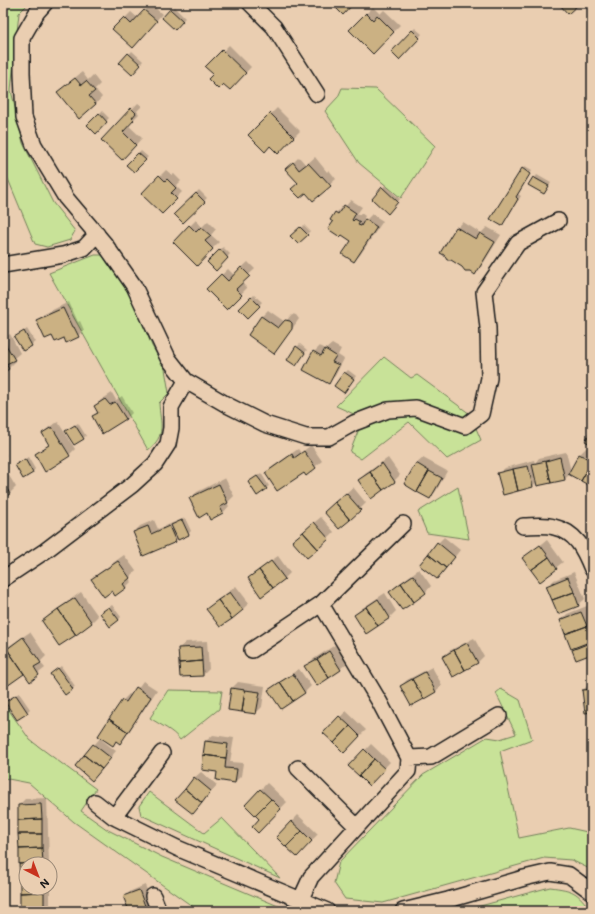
<svg xmlns="http://www.w3.org/2000/svg" width="595" height="914" font-family="Mali,sans-serif">
	<style>
		.green { fill: #c8e298; stroke: #727f5a }
		.shadow { fill: #0003 }
		.building { fill: #cbb183; stroke: #1c1c1c }
		.lines { fill: none; stroke-linecap: round; stroke-linejoin: round }
		.minor-casing { stroke: #1c1c1c; stroke-width: 18 }
		.minor { stroke: #eaceb1; stroke-width: 15 }
	</style>
	<rect width="100%" height="100%" fill="#eaceb1"/>
	<filter id="ink" filterUnits="userSpaceOnUse"><feTurbulence type="fractalNoise" baseFrequency=".025" numOctaves="2"/><feDisplacementMap in="SourceGraphic" scale="8" xChannelSelector="R" yChannelSelector="G"/><feConvolveMatrix kernelMatrix="1 2 1 2 8 2 1 2 1" color-interpolation-filters="sRGB"/></filter>
	<g filter="url(#ink)">
		<path class="green" d="M3,3H29L19,13L11,90L23,143L53,203L75,231L70,240L47,247L35,244L3,167Z
			M342,88L376,89L435,146L401,198L359,163L325,111L338,97Z
			M95,255H102L132,297L152,346L165,369L169,393L159,403C160,424 167,435 148,450L49,273Z
			M384,357L411,378L417,375L470,414L481,440L447,459L409,422L361,459L350,452L359,429L356,415L336,406Z
			M458,487L469,539L427,533L418,512Z
			M501,689L520,700L532,739L500,751L519,838L569,828L592,833V870L571,860L544,858L383,903L345,899L334,883L339,862L423,775L487,737L500,739L516,734L496,693Z
			M168,690L222,691L219,709L180,740C173,730 160,725 150,718Z
			M3,702L30,740L96,789L81,811L108,830L162,857L290,911H199L74,822L29,783L3,778Z
			M149,792L204,833L222,818L280,878L141,815L139,806Z
			M550,887C573,890 577,891 591,911H462Z"/>
		<path class="shadow" d="M151,4L162,14L139,41L114,29L131,12L138,18Z
			M174,7L185,18L175,28L164,18Z
			M373,7L380,14L384,10L400,25L373,52L350,30Z
			M415,28L422,34L399,59L392,52Z
			M229,45L251,67L230,89L207,67Z
			M132,51L143,61L132,73L121,63Z
			M82,72L88,80L93,75L100,84L95,89L102,97L96,104L65,86Z
			M138,103L142,106L137,111L139,114L128,125L142,138L128,153L102,140Z
			M277,108L300,131L278,153L270,145L250,135Z
			M102,111L109,118L96,132L88,125Z
			M141,151L148,157L134,171L128,165Z
			M299,157L306,165L315,157L327,172L329,170L336,179L313,200L299,183L293,163Z
			M525,166L532,170L518,194L521,196L504,222L522,169Z
			M166,170L172,175L174,174L181,181L176,186L182,192L162,212L142,194Z
			M537,175L551,183L544,193L530,185Z
			M385,185L400,199L391,210L383,188Z
			M199,190L207,198L183,222L175,214Z
			M351,200L362,207L357,214L360,215L361,213L365,216L364,218L366,220L372,214L383,221L360,255L354,261L352,240L335,221L336,213L342,207L344,208Z
			M196,220L202,227L208,221L216,229L211,235L219,242L197,264L174,242Z
			M463,222L481,233L487,227L501,235L481,267L475,273L457,228Z
			M304,225L310,231L298,243L292,236Z
			M223,247L230,254L216,269L209,262Z
			M248,262L255,269L241,282L247,288L227,308L207,289L228,269L234,275Z
			M254,295L262,302L248,317L240,309Z
			M69,302L78,322L80,321L84,330L78,336L65,337L53,334L37,320L44,314Z
			M268,310L285,322L292,314L296,315L299,319L280,346L274,353L249,335L262,316Z
			M27,329L35,342L23,350L16,337Z
			M10,334L20,353L13,359L15,362L9,368L3,371V338Z
			M300,344L307,350L298,362L297,347Z
			M332,344L341,349L338,355L344,359L335,376L328,382L314,352L320,346L326,349Z
			M348,370L356,376L346,389L345,373Z
			M112,393L116,400L122,396L132,413L126,419L93,416L98,411L95,406L101,400Z
			M58,422L75,449L69,455L36,454L49,444L43,433L49,427Z
			M78,423L86,436L83,438L66,431Z
			M311,445L322,461L306,474L304,471L266,473L272,467L298,449L301,453Z
			M586,448L592,451V486L570,474L565,479L538,485L537,482L533,486L504,494L498,474L505,468L534,460L535,463L539,458L566,452L571,471L580,454Z
			M3,451L6,455L3,458Z
			M28,457L35,469L33,472L16,465Z
			M388,458L400,475L394,481H359L365,474Z
			M423,458L447,471L436,491L430,498L416,464Z
			M3,466L16,487L10,493L3,497Z
			M261,473L269,486L266,488L249,482Z
			M225,478L234,496L227,503L229,506L223,513L211,519L208,512L190,498L197,492Z
			M353,487L366,503L360,509L331,506Z
			M321,517L334,532L328,538L299,535Z
			M185,518L191,531L188,534L178,538L175,541L134,532L140,526L154,520L158,529Z
			M444,537L460,550L443,572L438,543Z
			M547,540L563,562L540,580L524,558Z
			M124,555L136,571L129,578L132,581L125,588L112,590L92,580L99,573Z
			M278,556L290,573L284,579L249,578L255,572Z
			M419,569L431,586L425,593L390,592L396,586Z
			M574,572L585,599L578,605L548,586L554,580Z
			M236,586L249,603L243,609L220,626L207,609L214,603Z
			M81,592L98,616L92,622L59,645L43,621L49,615Z
			M385,593L396,611L390,617L366,632L355,615L361,609Z
			M112,605L121,617L118,620L104,611Z
			M587,606L592,619V639L589,642L592,641V652L573,650L578,645L561,620L567,614Z
			M30,632L46,656L40,662L45,668L30,680L24,673L8,684L3,677V650Z
			M474,638L484,656L478,662L453,676L443,657L449,651Z
			M207,641L209,669L203,675L179,648L186,642Z
			M335,645L347,663L340,669L305,667L312,660Z
			M61,666L75,686L72,689L54,672Z
			M432,667L442,685L436,691L411,705L401,686L407,680Z
			M299,669L311,686L304,693L269,690L276,684Z
			M143,681L157,690L126,736L120,743L117,741L112,745L103,738L102,740L116,751L92,779L76,766L101,737L99,736L123,700L129,694L132,696Z
			M238,682L265,686L262,707L256,713L232,688Z
			M589,684H592V711L583,690Z
			M19,693L30,709L27,712L9,699Z
			M346,711L366,730L344,751L325,733Z
			M213,735L234,738L230,762L243,763L241,776L235,782L219,771L206,741Z
			M371,744L390,762L369,784L350,766Z
			M201,772L217,785L193,813L194,778Z
			M267,783L287,802L258,832L261,819L246,805Z
			M47,798L49,864H26V888H50V911H21L19,805L25,799Z
			M298,815L318,834L297,856L277,837Z
			M145,885L155,911H130L124,897L131,891Z"/>
		<path class="building" d="M339,3H354L343,15L335,7Z
			M560,3H580L568,14L559,4Z
			M170,9L183,21L175,30L162,18Z
			M144,10L157,21L133,48L112,29L124,17L131,24Z
			M366,13L373,20L377,15L394,32L373,54L349,30Z
			M412,30L420,38L399,60L391,52Z
			M222,50L246,73L230,90L223,84L218,89L208,79L213,74L205,67Z
			M128,53L141,65L132,75L119,63Z
			M75,78L81,85L86,81L95,91L89,96L96,104L79,119L57,92Z
			M131,108L136,113L132,118L134,120L123,132L136,145L122,160L101,140Z
			M99,113L107,122L96,134L87,125Z
			M270,113L294,137L278,154L270,146L265,152L248,135Z
			M138,153L146,160L134,172L126,165Z
			M293,162L299,170L308,163L321,177L322,176L331,186L313,201L306,193L300,198L291,189L298,183L285,169Z
			M522,168L530,174L516,197L518,199L502,226L490,219Z
			M159,175L165,181L167,179L176,188L171,193L177,199L162,214L141,194Z
			M533,177L549,186L544,194L528,185Z
			M382,187L398,202L388,214L372,199Z
			M196,193L205,202L183,223L174,214Z
			M344,205L356,213L352,220L353,221L355,219L360,222L358,225L361,226L365,219L377,227L354,262L342,254L351,241L342,235L340,237L328,229L333,222L330,220L335,212L338,214Z
			M189,225L196,232L201,227L211,236L205,241L213,249L197,266L173,242Z
			M300,227L308,235L298,244L290,236Z
			M456,227L476,239L480,233L495,242L475,275L470,271H465L462,267L451,260H447L444,255L440,253Z
			M592,231V241L587,236Z
			M220,249L228,258L216,271L207,262Z
			M241,267L250,276L236,289L242,295L227,310L206,289L221,274L228,281Z
			M251,297L260,306L248,318L239,309Z
			M63,308L72,327H74L79,337L66,343L64,338L55,342L52,336L45,339L36,320Z
			M261,316L278,328L285,320L290,321L292,323V329L274,354L248,335Z
			M24,331L32,346L23,351L14,337Z
			M3,340L15,360L6,364L9,369L3,373Z
			M296,346L305,353L296,366L287,360Z
			M325,349L336,356L332,362L339,365L329,384L303,370L313,351L321,356Z
			M344,372L354,379L344,393L334,386Z
			M105,399L110,405L115,402L126,419L102,434L92,416L98,413L94,406Z
			M75,425L84,439L74,445L65,431Z
			M52,427L70,456L45,472L35,454L49,445L42,433Z
			M591,431H592V445L585,441Z
			M304,451L316,468L306,476L304,473L277,491L265,473L292,454L294,458Z
			M579,454L592,461L581,481L568,474Z
			M560,457L565,480L551,483L546,461Z
			M25,459L33,473L23,479L15,465Z
			M546,461L551,483L537,486L532,464Z
			M592,461V487L581,481Z
			M382,463L395,482L383,490L370,472Z
			M416,463L429,471L417,492L404,484Z
			M528,466L533,487L518,491L513,469Z
			M513,469L518,491L503,495L497,473Z
			M429,471L442,478L430,499L417,492Z
			M370,472L383,490L371,499L358,480Z
			M257,476L267,489L257,496L248,482Z
			M3,482L10,494L3,498Z
			M219,484L228,503L220,507L223,513L210,520L207,513L199,518L189,498Z
			M346,493L361,510L350,520L335,502Z
			M335,502L350,520L339,529L324,512Z
			M182,520L189,535L178,540L171,525Z
			M314,522L329,539L318,549L303,532Z
			M148,526L151,534L169,526L176,542L143,556L133,532Z
			M303,532L318,549L307,558L292,541Z
			M437,542L455,557L446,568L428,554Z
			M540,545L549,557L531,570L522,558Z
			M428,554L446,568L437,579L419,565Z
			M549,557L557,569L540,582L531,570Z
			M118,561L130,578L123,584L126,588L115,596L112,591L104,597L91,579Z
			M271,561L285,579L273,588L259,570Z
			M259,570L273,588L261,597L248,578Z
			M413,575L426,593L414,602L401,583Z
			M568,577L574,592L552,600L546,586Z
			M401,583L414,602L402,610L389,592Z
			M230,592L243,610L232,619L218,600Z
			M574,592L579,606L558,614L552,600Z
			M75,598L92,623L76,635L58,609Z
			M378,599L390,618L378,626L366,607Z
			M218,600L232,619L220,627L206,609Z
			M109,607L119,620L110,627L100,613Z
			M366,607L378,626L366,634L354,615Z
			M58,609L76,635L59,646L42,621Z
			M581,612L587,626L565,634L560,620Z
			M587,626L592,641L571,649L565,634Z
			M23,637L41,663L34,667L39,675L30,682L7,649Z
			M592,642V654L576,660L572,650Z
			M467,643L478,663L465,670L454,650Z
			M201,647L202,661L179,663L178,648Z
			M7,649L24,674L7,686L3,679V651Z
			M454,650L465,670L453,677L442,657Z
			M329,651L341,670L329,678L317,659Z
			M317,659L329,678L317,686L304,666Z
			M202,661L203,676L180,677L179,663Z
			M58,668L73,689L65,695L50,674Z
			M425,672L436,692L424,699L412,679Z
			M293,674L305,693L293,701L280,682Z
			M412,679L424,699L411,706L400,686Z
			M280,682L293,701L281,709L268,690Z
			M136,687L151,697L128,732L109,719L122,700L126,702Z
			M231,688L245,690L242,712L228,710Z
			M592,689V712L585,713L582,690Z
			M245,690L260,692L256,714L242,712Z
			M16,695L28,713L17,720L5,702Z
			M339,716L350,726L334,743L323,733Z
			M109,719L128,732L120,744L116,741L113,746L98,736Z
			M350,726L360,736L344,753L334,743Z
			M205,741L228,744L226,758L203,755Z
			M93,744L111,758L102,769L84,755Z
			M364,749L374,759L359,776L348,766Z
			M84,755L102,769L92,781L75,766Z
			M203,755L226,758L225,768L237,769L235,783L216,780L217,772L202,770Z
			M374,759L385,769L369,786L359,776Z
			M194,777L211,791L202,803L185,789Z
			M185,789L202,803L193,814L175,800Z
			M260,789L271,799L255,815L245,805Z
			M271,799L281,809L258,833L252,827L259,819L255,815Z
			M41,804L42,819L18,820V805Z
			M42,819V834H18V820Z
			M291,821L302,831L286,847L276,837Z
			M302,831L312,841L297,857L286,847Z
			M18,834H42V848L19,849Z
			M42,848L43,863L19,864V849Z
			M43,863V864H26V878H20L19,864Z
			M20,878H26V888H44V892L20,893Z
			M139,890L147,911H129L123,896Z
			M44,892V907H20V893Z
			M20,907H44V911H20Z"/>
		<g class="lines">
			<g class="minor-casing">
				<path id="minor" d="M45,3L37,12L22,38V73L24,117L34,145L66,198L104,243L134,286L168,358L186,381L229,406L265,424L306,437H329L354,423L388,410L416,408L465,426L481,414L489,378L488,328L484,292L518,243L558,221
					M250,3L274,27L317,94
					M3,265L63,255L84,248L97,234
					M523,526C532,526 545,524 554,527C576,532 584,549 592,569
					M3,579L45,551L132,485L155,464L168,444L171,428V407L186,381
					M252,650L321,604L403,524
					M409,758L431,757L499,716
					M298,768L357,827
					M95,802L114,817L177,848L327,911
					M114,817L162,753
					M153,896L159,911
					M300,901L311,877L408,771L409,758L379,701L321,604
					M403,911L448,900L524,878L550,872L569,875L592,892"/>
			</g>
			<use href="#minor" class="minor"/>
		</g>
	</g>
	<rect width="595" height="914" fill="none" stroke="#eaceb1" stroke-width="16"/>
	<rect x="8" y="8" width="579" height="898" fill="none" stroke="#1c1c1c" stroke-width="1.5" filter="url(#ink)"/>
	<g transform="translate(38 876) rotate(138)"><circle r="19" fill="#eaceb1" stroke="#988775"/>
	<path d="M0-3L7 15L0 10L-7 15Z" fill="#c8321e"/>
	<text y="-6" font-size="11" font-weight="bold" text-anchor="middle" fill="#1c1c1c">N</text>
	</g>
</svg>
